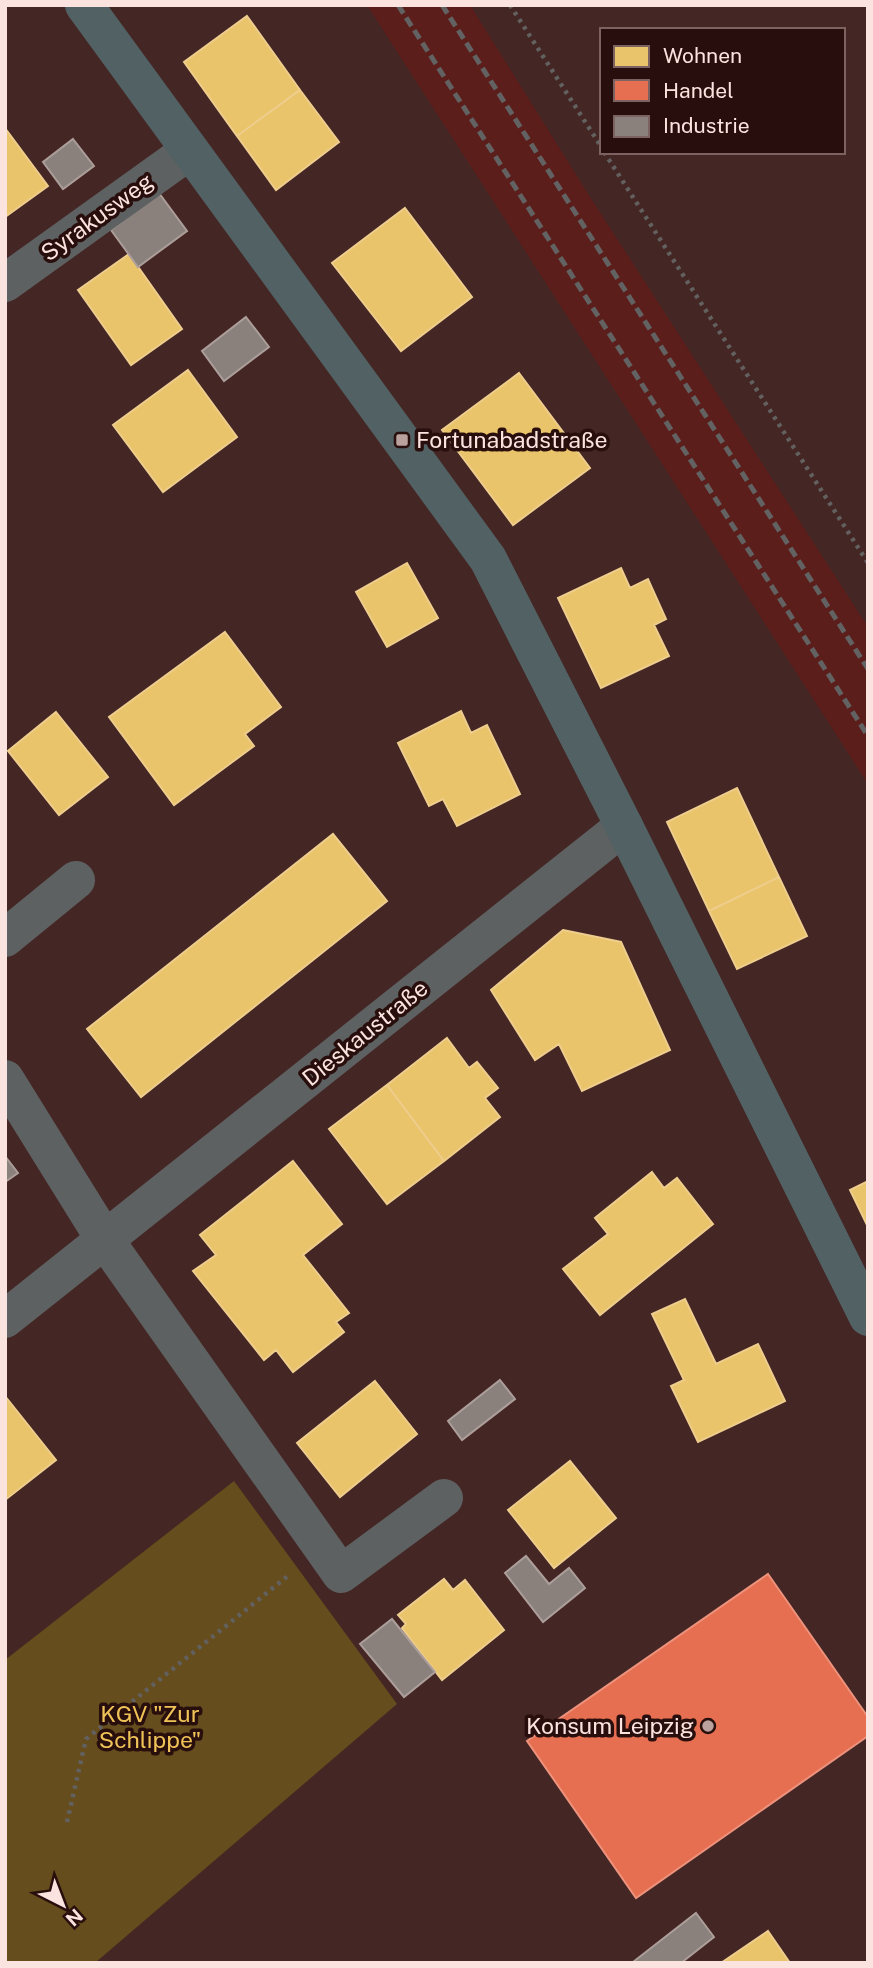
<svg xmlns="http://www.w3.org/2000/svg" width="873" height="1968" font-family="'Public Sans',sans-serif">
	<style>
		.built { fill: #5b1e1b }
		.green { fill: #654d1d }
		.homes { fill: #e9c46a; stroke: #eecd8d; stroke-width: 2 }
		.shops { fill: #e76f51; stroke: #ed927c; stroke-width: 2 }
		.industry { fill: #8a817c; stroke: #ac9e9a; stroke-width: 2 }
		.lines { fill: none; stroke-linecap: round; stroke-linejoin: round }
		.path { stroke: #636160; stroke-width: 4.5; stroke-dasharray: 3.5 5; stroke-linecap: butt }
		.minor { stroke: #5e6162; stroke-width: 38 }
		.major { stroke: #526163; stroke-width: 38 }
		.rail { stroke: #636262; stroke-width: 5; stroke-dasharray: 10 5; stroke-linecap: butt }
		.poi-dot { fill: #bba19e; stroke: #280e0c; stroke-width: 2.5 }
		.labels { text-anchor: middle; stroke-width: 7; stroke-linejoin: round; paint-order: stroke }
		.street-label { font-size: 23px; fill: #fbe3e0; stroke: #280e0c }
		.poi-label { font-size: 23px; fill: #fbe3e0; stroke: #280e0c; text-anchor: start }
		.park-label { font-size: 23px; fill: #f0c358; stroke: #280e0c }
	</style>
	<rect width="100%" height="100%" fill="#442624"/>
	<path class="built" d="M367,5H470L590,197L868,627V784Z"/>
	<path class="green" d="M234,1481L397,1704L95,1963H5V1660Z"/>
	<path class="homes" d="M247,16L300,90L237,136L184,62Z
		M300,90L339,142L276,190L237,136Z
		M5,128L48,186L5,217Z
		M405,208L472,297L401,351L332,263Z
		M129,254L182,329L131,365L78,290Z
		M188,370L237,437L163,492L113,425Z
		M519,373L590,468L513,525L442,430Z
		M407,563L438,618L387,647L356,592Z
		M621,568L630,588L648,579L666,619L654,625L669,656L601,688L558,598Z
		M225,632L281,707L245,734L254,746L174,805L109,717Z
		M461,711L471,733L487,725L520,794L457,826L443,799L429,806L398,743Z
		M56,712L108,777L59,815L8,751Z
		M737,788L779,877L709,911L667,822Z
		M333,834L387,901L141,1097L87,1029Z
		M779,877L807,936L737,969L709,911Z
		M563,930L621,942L670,1050L582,1091L559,1044L535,1060L491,990Z
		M447,1038L469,1068L477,1062L498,1088L485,1098L500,1117L444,1161L387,1085Z
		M387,1085L444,1161L387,1204L329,1129Z
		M293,1161L342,1224L303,1255L349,1313L336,1322L344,1332L293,1372L276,1350L264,1360L193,1271L216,1255L200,1235Z
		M652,1172L664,1188L677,1178L713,1224L600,1315L563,1269L608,1234L595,1218Z
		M868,1181V1227L850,1190Z
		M685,1299L716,1364L758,1344L785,1401L698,1442L671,1386L684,1380L652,1314Z
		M375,1381L417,1434L340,1497L297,1443Z
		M5,1396L56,1460L5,1500Z
		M570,1461L616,1518L554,1568L508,1510Z
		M444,1579L453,1590L465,1580L504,1630L442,1680L402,1628L406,1624L398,1615Z
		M768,1931L790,1963H721Z"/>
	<path class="shops" d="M768,1574L868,1717V1736L636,1898L527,1741Z"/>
	<path class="industry" d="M73,139L94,166L63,189L43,162Z
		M159,193L187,231L138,267L111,230Z
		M246,317L269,347L224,381L202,351Z
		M5,1156L18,1173L5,1182Z
		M500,1380L515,1399L462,1440L448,1421Z
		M526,1556L549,1584L569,1568L585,1588L543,1622L505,1573Z
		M392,1619L435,1672L404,1697L360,1644Z
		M696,1913L714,1937L681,1963L633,1962Z"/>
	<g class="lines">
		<path class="path" d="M510,5L602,148
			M604,152L868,563
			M67,1822L86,1739L289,1575"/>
		<path class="minor" d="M5,283L189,151
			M5,938L76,880
			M5,1079L105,1240L341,1574L444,1498
			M5,1319L624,826"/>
		<path class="major" d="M84,5L488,559L624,826L868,1317"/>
		<path class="rail" d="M398,5L868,736
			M442,5L868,669"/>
	</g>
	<g class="poi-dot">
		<rect x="395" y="433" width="14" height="14" rx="3.5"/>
		<circle cx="708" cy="1726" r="7"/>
	</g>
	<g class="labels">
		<g class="street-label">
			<text transform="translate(97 217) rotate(-36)" y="8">Syrakusweg</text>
			<text transform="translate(365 1033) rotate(-39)" y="8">Dieskaustraße</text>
		</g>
		<g class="poi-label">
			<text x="416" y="448">Fortunabadstraße</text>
			<text x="694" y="1734" text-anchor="end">Konsum Leipzig</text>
		</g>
		<g class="park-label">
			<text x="150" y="1722">KGV "Zur<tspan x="150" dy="26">Schlippe"</tspan></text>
		</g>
	</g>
	<rect width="873" height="1968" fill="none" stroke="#fbe3e0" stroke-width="14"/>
	<rect x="600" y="28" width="245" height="126" fill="#280e0c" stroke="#7c6361" stroke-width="2"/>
	<rect x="614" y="46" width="35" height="21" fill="#e9c46a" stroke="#7c6361" stroke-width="2"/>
	<text x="663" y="63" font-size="21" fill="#fbe3e0">Wohnen</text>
	<rect x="614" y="80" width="35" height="21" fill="#e76f51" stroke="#7c6361" stroke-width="2"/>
	<text x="663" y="98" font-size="21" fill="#fbe3e0">Handel</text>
	<rect x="614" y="116" width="35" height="21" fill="#8a817c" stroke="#7c6361" stroke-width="2"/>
	<text x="663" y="133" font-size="21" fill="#fbe3e0">Industrie</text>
	<g transform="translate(63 1905) rotate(138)" stroke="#280e0c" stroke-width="5" paint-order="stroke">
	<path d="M0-5L12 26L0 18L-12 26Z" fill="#fbe3e0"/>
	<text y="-10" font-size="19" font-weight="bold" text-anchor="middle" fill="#fbe3e0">N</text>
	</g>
</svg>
